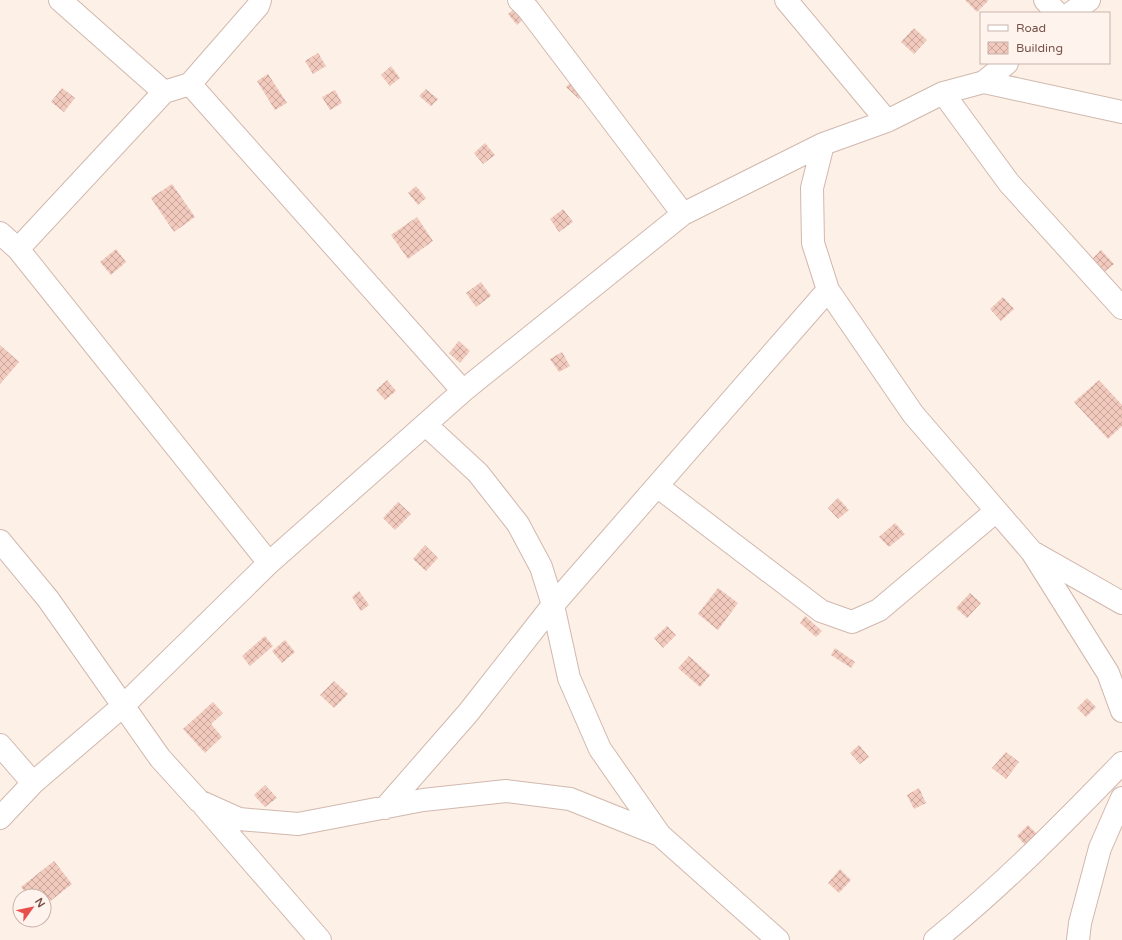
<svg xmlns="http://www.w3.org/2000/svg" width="1122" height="940" font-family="'Varela Round',sans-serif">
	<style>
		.building { fill: url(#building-cross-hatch) }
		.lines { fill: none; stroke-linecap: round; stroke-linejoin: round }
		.minor-casing { stroke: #d1b8ae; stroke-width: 24 }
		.minor { stroke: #fff; stroke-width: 22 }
	</style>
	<defs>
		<pattern id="building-cross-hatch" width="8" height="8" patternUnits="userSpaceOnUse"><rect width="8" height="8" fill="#f2c9bd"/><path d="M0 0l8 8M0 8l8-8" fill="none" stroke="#c9a69c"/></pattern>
	</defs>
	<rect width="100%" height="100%" fill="#fdf0e6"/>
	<path class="building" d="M965,0H988V1L977,12Z
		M520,4L528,15L517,25L508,14Z
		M914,28L927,40L914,54L901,42Z
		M318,53L326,66L313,74L305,61Z
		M391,66L400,78L390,86L381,75Z
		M268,74L287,103L275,110L257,81Z
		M576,77L588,89L579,99L566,87Z
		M62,88L75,98L64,112L51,102Z
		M426,89L438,99L431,106L419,96Z
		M335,90L342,103L330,110L322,97Z
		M485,143L495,155L483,164L474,153Z
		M172,184L195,217L174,232L151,198Z
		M416,186L426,198L418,205L408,193Z
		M563,209L573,222L559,232L550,219Z
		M417,217L433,241L408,259L391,235Z
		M116,249L126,262L111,275L100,262Z
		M1101,250L1114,264L1103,273L1091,260Z
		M481,282L491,296L476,307L466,293Z
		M1003,297L1014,309L1001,321L990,309Z
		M459,341L470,351L460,363L449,353Z
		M0,345L19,362L0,384Z
		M562,352L570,366L559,372L550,359Z
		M387,380L396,391L385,400L376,390Z
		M1099,380L1122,405V426L1108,439L1074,402Z
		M838,498L849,510L838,519L828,508Z
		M398,502L411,514L395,530L383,518Z
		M895,523L905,534L889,547L879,537Z
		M425,545L438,558L426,571L413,559Z
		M718,588L738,603L718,630L698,614Z
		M359,591L369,605L361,611L352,597Z
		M970,593L981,603L967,618L956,608Z
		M805,616L822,631L816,637L800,623Z
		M667,626L676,635L663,648L654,638Z
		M265,636L273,646L250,666L242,656Z
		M285,640L295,652L282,663L272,651Z
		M835,648L855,662L851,668L831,655Z
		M689,656L710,675L700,687L678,668Z
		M334,681L348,694L334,708L320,695Z
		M1087,698L1096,707L1086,717L1077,708Z
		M213,702L223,713L211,724L222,737L205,753L183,729Z
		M859,745L869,757L860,764L850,753Z
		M1006,752L1019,762L1006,779L992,768Z
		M265,785L277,798L265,807L254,795Z
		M919,788L926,803L914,809L907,795Z
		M1028,825L1039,836L1027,847L1017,836Z
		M54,861L72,884L44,906V896H28L21,887Z
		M840,869L851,880L839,893L828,883Z"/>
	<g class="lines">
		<g class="minor-casing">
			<path id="minor" d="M60,0L164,92
				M519,0L528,9L683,214
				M786,0L887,121
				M1045,0L1057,13
				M1071,13L1089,0
				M984,82L1122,112
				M190,84L463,391
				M943,93L1009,183L1122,308
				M823,144L812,188L813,243L828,290L913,414L1032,552L1108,673L1122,711
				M0,233L18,249L269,563
				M18,249L164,92L190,84L258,6L260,0
				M426,425L478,473L518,524L541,567L553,605L569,678L600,749L660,835
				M657,486L821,611L852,622L879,610L996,511
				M0,541L48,599L160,758L199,801L239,819L298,824L423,800L506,791L570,799L660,835L778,940
				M1034,553L1122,603
				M0,745L33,783
				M204,806L320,940
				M385,808L468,713L553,605L828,290
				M0,818L33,783L124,705L269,563L463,391L683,214L823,144L887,121L943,93L984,82L1007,63
				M935,940C1002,886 1062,825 1122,763
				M1078,940L1080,923L1100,848L1122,798"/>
		</g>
		<use href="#minor" class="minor"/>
	</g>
	<rect x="980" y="12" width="130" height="52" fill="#fff4ed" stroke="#c9b3ac"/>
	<rect x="988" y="25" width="20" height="6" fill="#ffffff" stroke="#c9b3ac"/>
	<text x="1016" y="32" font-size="12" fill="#77524a">Road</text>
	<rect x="988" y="42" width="20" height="12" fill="url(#building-cross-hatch)" stroke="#c9b3ac"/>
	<text x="1016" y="52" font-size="12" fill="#77524a">Building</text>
	<g transform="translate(32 908) rotate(57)"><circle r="19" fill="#fff4ed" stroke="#c9b3ac"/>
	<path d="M0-3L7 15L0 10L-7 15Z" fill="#e7504a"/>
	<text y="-6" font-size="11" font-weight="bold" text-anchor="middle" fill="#77524a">N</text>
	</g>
</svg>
